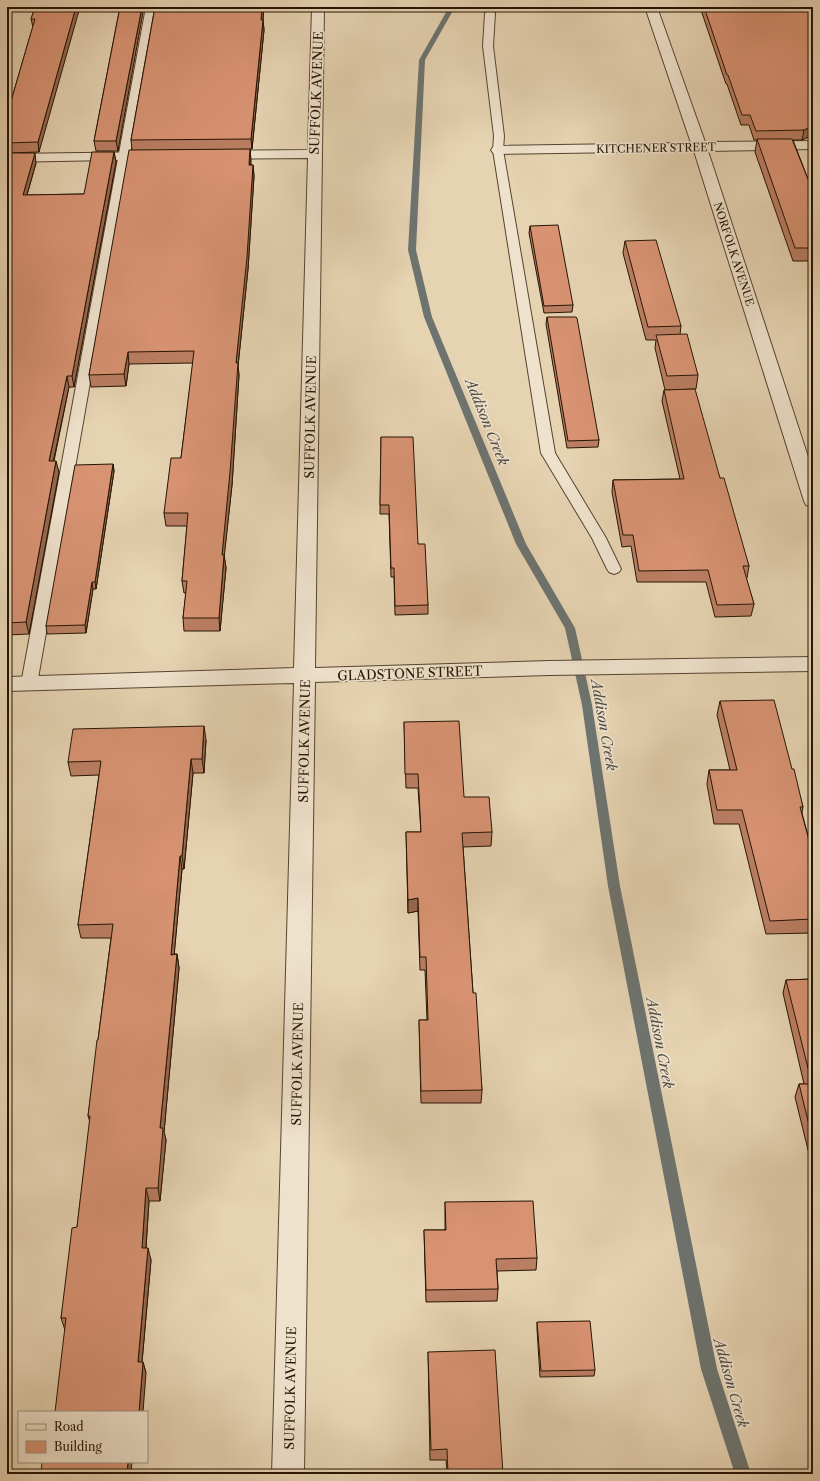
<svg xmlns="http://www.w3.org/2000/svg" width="820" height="1481" font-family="'Libre Caslon Text',serif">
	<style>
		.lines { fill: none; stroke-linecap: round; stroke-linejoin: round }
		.stream { fill: #6d7470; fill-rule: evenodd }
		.lane-casing { stroke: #55442f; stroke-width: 2 }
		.street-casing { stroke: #55442f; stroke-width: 2 }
		.lane { fill: #efe2cd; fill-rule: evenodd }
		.street { fill: #efe2cd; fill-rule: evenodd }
		.wall { fill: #ba7e63; stroke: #251403 }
		.shaded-wall { fill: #976750; stroke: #251403 }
		.building { fill: #d89373; stroke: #251403 }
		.labels { text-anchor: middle; stroke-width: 3.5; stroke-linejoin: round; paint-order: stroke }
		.far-street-label { font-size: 11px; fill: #251403; stroke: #efe2cd }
		.street-label { font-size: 13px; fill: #251403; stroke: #efe2cd }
		.water-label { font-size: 14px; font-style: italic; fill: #4f4c43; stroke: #efe2cd }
	</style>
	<rect width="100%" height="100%" fill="#e6d3b2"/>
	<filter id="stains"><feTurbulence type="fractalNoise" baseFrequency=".005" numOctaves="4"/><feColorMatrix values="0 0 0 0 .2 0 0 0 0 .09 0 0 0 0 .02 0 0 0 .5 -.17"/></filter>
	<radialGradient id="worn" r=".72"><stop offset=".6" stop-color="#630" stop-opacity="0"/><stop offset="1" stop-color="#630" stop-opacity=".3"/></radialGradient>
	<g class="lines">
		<path class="stream" d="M449,7H455L425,60L416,250L432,317L526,544L575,628L592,705L620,886L717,1369L751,1474H735L701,1369L608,886L582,705L565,628L516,544L424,317L408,250L419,60Z"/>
		<g class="lane-casing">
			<path id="lane" d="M146,7H156L37,684L34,688L29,689L24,688L21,684Z
				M490,10L495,13L493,46L504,136L503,150L555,453L606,538L621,569L619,572L614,574L609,572L607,569L592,538L541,453L493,150L494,136L483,46L485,13Z"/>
		</g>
		<g class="street-casing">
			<path id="street" d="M312,7H324L315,668L549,661L813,657V671L549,675L315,682L304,1474H272L294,683L7,691V677L294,668L308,158L221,159L216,158L214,155L216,152L221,151L308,150Z
				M645,7H657L705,142L813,141V149L708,151L813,472V507L806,505L804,501L694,151L498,154L493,153L491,150L493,147L498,146L691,143Z
				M157,152L162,153L164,156L162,159L7,162V154Z"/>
		</g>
		<use href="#lane" class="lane"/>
		<use href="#street" class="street"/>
	</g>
	<path class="wall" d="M35,7L39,152L7,153V115L30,36L33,27L31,19Z
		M120,7L118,151H96L94,141Z
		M155,7H264L263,20L264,30L252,149H250L251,165H253L254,176L248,269L238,366L239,375L232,485L224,555L226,568L220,631H184L183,618L186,593H184L182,581L187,526H166L164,513L181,458L193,363L129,364L126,386L91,387L89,375L132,150L131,140Z
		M700,7H813V135L802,140H793L813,192V261H793L755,152L757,140H754L749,125H741L727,84H726Z
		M114,152L116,162L74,387H69L54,461L59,472L29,634L7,635V153L36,163L27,195L84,194Z
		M530,226L573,305L572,312L544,313L529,233Z
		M625,241L681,326L680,335L698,375L696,389L665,390L655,348L656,340H646L623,253Z
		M547,317L599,440L598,447L567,448L546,324Z
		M664,390L720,478L749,566L747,578H746L754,604L751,616L715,617L706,582H637L631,546L622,547L612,492L613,480L680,479L662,401Z
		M381,437L418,544L428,605V614L395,615L394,577H391L389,514H380Z
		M113,464L114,471L96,589H93L86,633L47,634L46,626Z
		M720,701L792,769L803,807L802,813L813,855V933L766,934L739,824H714L707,784L709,770H730L717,715Z
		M404,722L492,832L491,846L463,847L473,993L482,1090L481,1103H421L419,1020H427L425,970H420L418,911L408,913L406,832H421L418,788H406Z
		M206,740L204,773H193L184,869H182L174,954H177L179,968L164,1132L166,1140L160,1201H149L146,1248L151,1260L142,1362H143L146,1373L65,1330L61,1318L77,1227L90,1122L88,1116L98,1040L111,938H81L78,925L99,775L71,776L68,762Z
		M813,979V1166H812L795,1097L799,1084H804L783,993L786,980Z
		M445,1202L537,1258L536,1270L497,1271L498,1289L497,1301L426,1302L424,1230H445Z
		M537,1322L595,1370L594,1376L540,1377L537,1329Z
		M428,1352L503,1474H447L446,1460H430Z"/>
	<path class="shaded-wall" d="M76,7H80L39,152L38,142Z
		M142,7H144L118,151L116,141Z
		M262,7H264L262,30L261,20Z
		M263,20L264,30L252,149L251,139Z
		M813,126V135L802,140L804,130Z
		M250,149L251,160L250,176L249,165Z
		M114,152L116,162L74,387L72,376Z
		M35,153L36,163L24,205L23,195Z
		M253,165L254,176L248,269L238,366L239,375L232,485L223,568L222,555L236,363Z
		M128,352L129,364L126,386L124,374Z
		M67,376L69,387L51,472L49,461Z
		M56,461L59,472L29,634L26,622Z
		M113,464L114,471L96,589L95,582Z
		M224,555L226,568L220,631L219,618Z
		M92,582L93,589L86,633L85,625Z
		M204,726L206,740L204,773L202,759Z
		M191,759L193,773L184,869L182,856Z
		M180,856L182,869L173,968L171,955Z
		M418,898V911L408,913V900Z
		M177,954L179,968L164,1132L166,1140L160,1201L158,1188L160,1128Z
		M146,1188L149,1201L145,1260L142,1248Z
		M148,1248L151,1260L141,1373L138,1362Z
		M143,1362L146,1373L143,1412H139Z
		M128,1462H132L131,1474H127Z"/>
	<path class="building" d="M35,7H76L38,142L7,143V115L30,36L35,19H31Z
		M120,7H142L116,141H94Z
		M155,7H262L261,20H263L251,139L131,140Z
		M704,7H813V126L804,130L756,131L750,115H742L728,75H727Z
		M757,139H792L813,192V201H809L813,212V248H795Z
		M250,149L249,165H253L247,257L236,363H238L230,472L222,555H224L219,618H183L187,581H182L188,513H164L171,458H181L194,351L128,352L124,374L89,375L129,150Z
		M92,152H114L72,376H67L49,461H56L26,622L7,623V586L8,581H7V153H35L23,195L84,194Z
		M558,225L573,305L544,306L530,226Z
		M656,240L681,326L648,327L625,241Z
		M547,317H576L577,318L599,440L568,441Z
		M687,334L698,375L667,376L656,335Z
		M695,389L720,478H724L749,566H743L754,604L717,605L708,570L639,571L633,535H623L613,480L684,479L664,390Z
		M381,437H413L418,544H425L428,605L395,606L394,568H391L389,505H380Z
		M113,464L95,582H92L85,625L46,626L75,465Z
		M774,700L792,769H794L803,807H800L813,855V919L770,921L742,810H717L709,770H737L720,701Z
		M459,721L464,797H489L492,832L462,833L473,993H476L482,1090L421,1091L419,1020H428L426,957H420L418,898L408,900L406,832H421L418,774H405L404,722Z
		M204,726L202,759H191L182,856H180L171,955L177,954L160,1128H163L158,1188H146L142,1248H148L138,1362H143L139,1412H55L66,1318H61L72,1228L77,1227L90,1116H88L97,1040H98L113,924L78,925L101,761L68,762L73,729Z
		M813,979V1141L799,1084H812L786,980Z
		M533,1201L537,1258L496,1259L498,1289L426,1290L424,1230H446L445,1202Z
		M590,1321L595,1370L541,1371L537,1322Z
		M495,1350L503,1474H448L447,1449L431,1450L428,1352Z
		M42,1462H128L127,1474H41Z"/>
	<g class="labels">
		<g class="far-street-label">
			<text transform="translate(656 148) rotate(-1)" y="4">KITCHENER STREET</text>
			<text transform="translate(734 254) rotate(72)" y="4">NORFOLK AVENUE</text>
		</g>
		<g class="street-label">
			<text transform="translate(316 93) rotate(-88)" y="5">SUFFOLK AVENUE</text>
			<text transform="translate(310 417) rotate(-89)" y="5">SUFFOLK AVENUE</text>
			<text transform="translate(410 673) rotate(-2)" y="5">GLADSTONE STREET</text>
			<text transform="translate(304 741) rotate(-89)" y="5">SUFFOLK AVENUE</text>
			<text transform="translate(297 1064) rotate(-89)" y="5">SUFFOLK AVENUE</text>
			<text transform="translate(290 1388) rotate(-89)" y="5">SUFFOLK AVENUE</text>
		</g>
		<g class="water-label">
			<text transform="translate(487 422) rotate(68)" y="5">Addison Creek</text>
			<text transform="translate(604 725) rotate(80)" y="5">Addison Creek</text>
			<text transform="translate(660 1043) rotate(79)" y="5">Addison Creek</text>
			<text transform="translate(731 1383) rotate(74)" y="5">Addison Creek</text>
		</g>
	</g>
	<rect width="820" height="1481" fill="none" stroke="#e6d3b2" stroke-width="24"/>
	<rect x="8" y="8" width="804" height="1465" fill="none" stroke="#251403" stroke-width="2"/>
	<rect x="12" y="12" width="796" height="1457" fill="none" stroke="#251403"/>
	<rect x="18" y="1411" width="130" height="52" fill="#efe2cd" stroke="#9e907c"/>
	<rect x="26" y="1424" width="20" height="6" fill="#efe2cd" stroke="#9e907c"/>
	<text x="54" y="1431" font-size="12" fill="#251403">Road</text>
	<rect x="26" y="1441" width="20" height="12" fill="#d89373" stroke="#9e907c"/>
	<text x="54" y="1451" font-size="12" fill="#251403">Building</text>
	<rect width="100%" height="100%" filter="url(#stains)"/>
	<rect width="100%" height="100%" fill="url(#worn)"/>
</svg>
